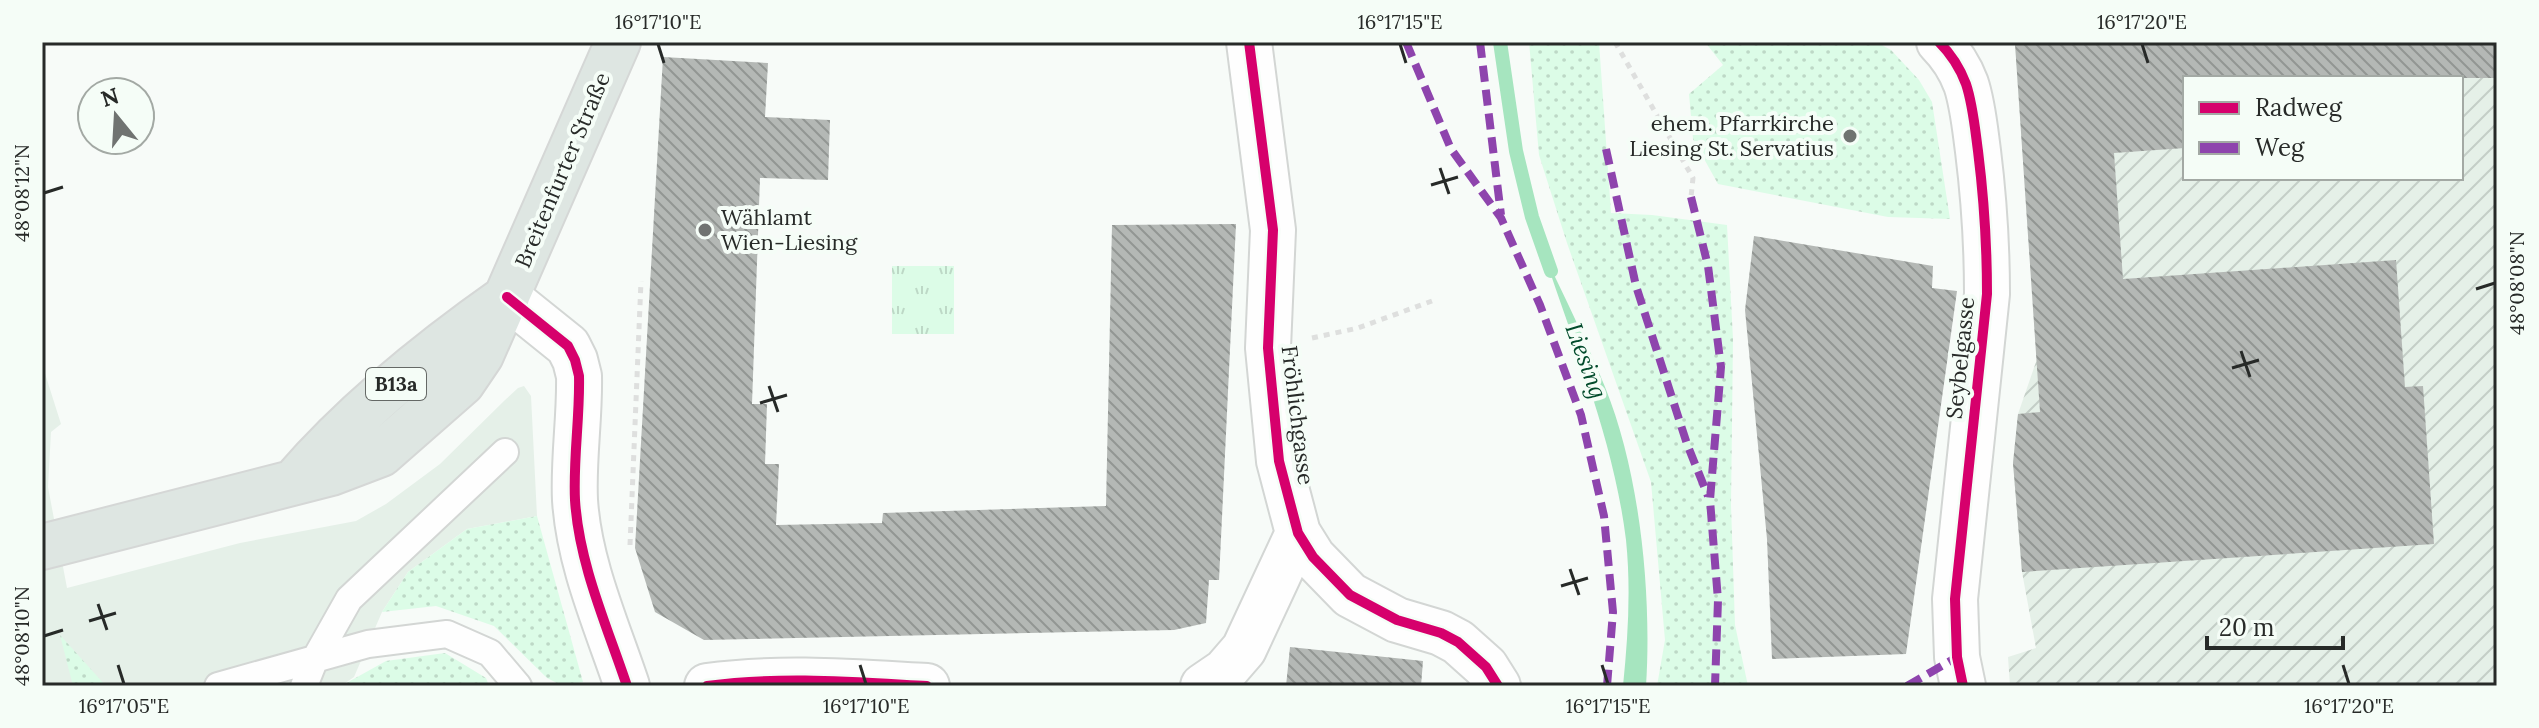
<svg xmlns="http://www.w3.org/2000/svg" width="2539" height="728" font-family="Lora,serif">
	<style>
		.built { fill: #e5f0e8 }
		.industrial { fill: url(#industrial-furrows); fill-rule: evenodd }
		.grass { fill: url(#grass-dots) }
		.park { fill: url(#park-tufts) }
		.water { fill: #a6e5bf }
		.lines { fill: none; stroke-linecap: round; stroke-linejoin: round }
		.stream { stroke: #a6e5bf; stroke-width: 14 }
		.building { fill: url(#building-back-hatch) }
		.lane-casing { stroke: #d3d6d4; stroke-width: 30 }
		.street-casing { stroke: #d3d6d4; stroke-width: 48 }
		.primary-casing { stroke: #d5d7d6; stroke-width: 48 }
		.path { stroke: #dedfde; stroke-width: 5; stroke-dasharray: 6 6; stroke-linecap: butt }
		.lane { stroke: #fefefe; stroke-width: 26 }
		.street { stroke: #fefefe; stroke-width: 44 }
		.primary { stroke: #dee6e2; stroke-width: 44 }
		.quiet { stroke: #8e44ad; stroke-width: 8; stroke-dasharray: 16 8; stroke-linecap: butt }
		.cycleway-casing { stroke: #f5fdf7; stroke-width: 15 }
		.cycleway { stroke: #d6006c; stroke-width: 10 }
		.ticks { fill: none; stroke: #272a28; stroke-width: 3 }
		.poi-dot { fill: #707371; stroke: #f5fdf7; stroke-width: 3 }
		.labels { text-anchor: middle; stroke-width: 8; stroke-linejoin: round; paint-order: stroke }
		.shield { fill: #f5fdf7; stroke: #656966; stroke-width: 2 }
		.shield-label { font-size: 20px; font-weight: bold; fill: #272a28 }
		.poi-label { font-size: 22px; fill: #272a28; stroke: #f5fdf7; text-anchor: end }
		.street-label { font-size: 22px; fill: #272a28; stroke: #f5fdf7 }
		.water-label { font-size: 24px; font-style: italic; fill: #024b2b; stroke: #f5fdf7 }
		.neatline { fill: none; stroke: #272a28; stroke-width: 3 }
		.ticks-label { font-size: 20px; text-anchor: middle; fill: #272a28 }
	</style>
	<defs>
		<pattern id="industrial-furrows" width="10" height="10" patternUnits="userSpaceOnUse" patternTransform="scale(2)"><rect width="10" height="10" fill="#e5f0e8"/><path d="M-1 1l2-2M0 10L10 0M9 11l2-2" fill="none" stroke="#c4cec7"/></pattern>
		<pattern id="grass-dots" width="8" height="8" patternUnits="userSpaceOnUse" patternTransform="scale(2)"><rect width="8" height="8" fill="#dcfce7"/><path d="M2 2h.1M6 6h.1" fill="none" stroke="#bdd8c6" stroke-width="1.8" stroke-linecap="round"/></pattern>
		<pattern id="park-tufts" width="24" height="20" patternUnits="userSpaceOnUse" patternTransform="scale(2)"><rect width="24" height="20" fill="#dcfce7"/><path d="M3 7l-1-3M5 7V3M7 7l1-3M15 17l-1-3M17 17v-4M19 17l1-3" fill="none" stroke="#bdd8c6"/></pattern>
		<pattern id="building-back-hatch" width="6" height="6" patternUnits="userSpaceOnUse" patternTransform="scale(2)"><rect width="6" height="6" fill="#b4b8b5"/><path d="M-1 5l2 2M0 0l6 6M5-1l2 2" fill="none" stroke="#929693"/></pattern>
	</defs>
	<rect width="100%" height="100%" fill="#f7fbf8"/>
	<path class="built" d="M42,364L61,424L51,432L48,487L67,588L240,543L356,521L386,504L440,464L505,400L518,388L524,386L531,396L537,516L467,529L408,572L382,612L354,677L341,686H42Z"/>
	<path class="industrial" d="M2015,42H2497V686H2010L2008,657L2036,648L2022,572L2013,463L2018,414L2037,359ZM2185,78H2461V178H2185Z"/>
	<path class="grass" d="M1529,42H1599L1611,213L1652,215L1727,225L1733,339L1731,505L1735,625L1748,686H1657L1665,640L1651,482L1567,243L1539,155Z
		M1705,42H1876L1891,50L1919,80L1932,102L1950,219L1888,217L1718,184L1693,139L1689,94L1723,65Z
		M537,516L583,682L563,686L547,678L494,626L436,606L382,612L408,572L467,529Z
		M60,635L106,686H73Z
		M445,653L486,678L489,686H341L386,661Z"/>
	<path class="park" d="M892,266H954V334H892Z"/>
	<path class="water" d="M1544,254C1565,298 1587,342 1605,387C1640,473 1652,594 1646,686H1623C1628,637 1631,589 1626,540C1614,442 1575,348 1544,254Z"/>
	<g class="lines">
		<path class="stream" d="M1500,42L1516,151L1532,217L1551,271"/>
	</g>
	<path class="building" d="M2051,42H2497V78H2185V148L2114,153L2123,279L2396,260L2405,387L2423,386L2434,544L2022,572L2013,463L2018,414L2040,412L2015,44Z
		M663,57L768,63L765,117L830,120L828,180L760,178L752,404H767L765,464H779L776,525L882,523L883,513L1106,506L1112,225L1236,224L1219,580H1209L1206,623L1174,630L704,640L655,612L635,548Z
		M1754,236L1933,266L1932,288L1957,291L1906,654L1772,659L1767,539L1745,310Z
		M1290,647L1423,661L1421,686H1286Z"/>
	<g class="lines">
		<g class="lane-casing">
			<path id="lane" d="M218,686L368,644L447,634L490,653L518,686
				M304,686L314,661L349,599L505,452"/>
		</g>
		<g class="street-casing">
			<path id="street" d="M1249,42L1273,230L1268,348L1279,461L1298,533L1313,557L1350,595L1397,620L1441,633L1458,642L1486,667L1498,686
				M1939,42C1951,54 1960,68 1966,84C1973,105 1975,129 1978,151C1984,199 1987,246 1987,294L1955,599L1957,657L1963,686
				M507,297L568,346L575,360L579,376C580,417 573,459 575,500C579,564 607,626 627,686
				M707,686C781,676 854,682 927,686
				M1203,686L1225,671L1244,649L1298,533"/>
		</g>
		<g class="primary-casing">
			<path id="primary" d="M294,482C355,411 430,351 507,297
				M42,547L331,473L381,454L462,383L481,355L618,42"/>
		</g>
		<path class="path" d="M1615,42L1693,178L1691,197
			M1312,338L1358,328L1432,301
			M630,545L641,281"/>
		<use href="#lane" class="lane"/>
		<use href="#street" class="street"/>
		<use href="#primary" class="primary"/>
		<path class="quiet" d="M1406,42L1451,149L1501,218L1540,305L1581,415L1604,516L1613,612L1607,686
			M1480,42L1501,215
			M1606,149L1636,286L1687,444L1708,496
			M1691,197L1708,266L1721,367L1710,500L1718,600L1715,686
			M1907,686L1957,657"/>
		<g class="cycleway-casing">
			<path id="cycleway" d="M1249,42L1273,230L1268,348L1279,461L1298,533L1313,557L1350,595L1397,620L1441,633L1458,642L1486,667L1498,686
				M1939,42C1951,54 1960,68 1966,84C1973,105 1975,129 1978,151C1984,199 1987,246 1987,294L1955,599L1957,657L1963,686
				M507,297L568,346L575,360L579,376C580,417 573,459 575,500C579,564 607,626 627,686
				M707,686C781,676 854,682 927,686"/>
		</g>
		<use href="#cycleway" class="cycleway"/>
	</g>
	<path class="ticks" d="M658,44L664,63M1400,44L1406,63M2142,44L2148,63M1440,168L1449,194M1431,185L1458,177M44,193L63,187M2476,289L2495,283M2241,351L2250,377M2232,368L2259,360M769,386L778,412M760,403L787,395M1570,569L1579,595M1561,586L1588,578M98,604L107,630M89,621L116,613M44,636L63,630M118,665L124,684M860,665L866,684M1602,665L1608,684M2343,665L2349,684"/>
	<g class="poi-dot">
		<circle cx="1850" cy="136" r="8"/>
		<circle cx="705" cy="230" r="8"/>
	</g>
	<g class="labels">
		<rect class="shield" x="366" y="368" width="60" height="32" rx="6"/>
		<g class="shield-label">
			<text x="396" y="391">B13a</text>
		</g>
		<g class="poi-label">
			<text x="1834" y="131">ehem. Pfarrkirche<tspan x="1834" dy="25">Liesing St. Servatius</tspan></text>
			<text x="721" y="225" text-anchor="start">Wählamt<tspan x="721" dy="25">Wien-Liesing</tspan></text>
		</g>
		<g class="street-label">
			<text transform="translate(562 170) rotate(-67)" y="8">Breitenfurter Straße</text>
			<text transform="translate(1960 358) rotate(-84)" y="8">Seybelgasse</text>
			<text transform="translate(1298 415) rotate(83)" y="8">Fröhlichgasse</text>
		</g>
		<g class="water-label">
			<text transform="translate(1586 361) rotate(70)" y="8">Liesing</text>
		</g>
	</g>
	<rect width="2539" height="728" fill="none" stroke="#f5fdf7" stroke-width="88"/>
	<rect x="2183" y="76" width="280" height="104" fill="#f5fdf7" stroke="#a3a9a4" stroke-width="2"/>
	<rect x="2199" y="102" width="40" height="12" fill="#d6006c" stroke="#a3a9a4" stroke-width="2"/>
	<text x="2255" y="116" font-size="24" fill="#272a28">Radweg</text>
	<rect x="2199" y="142" width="40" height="12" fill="#8e44ad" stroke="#a3a9a4" stroke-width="2"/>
	<text x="2255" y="156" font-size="24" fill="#272a28">Weg</text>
	<g transform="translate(116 116) rotate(342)"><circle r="38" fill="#f5fdf7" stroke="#a3a9a4" stroke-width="2"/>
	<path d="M0-6L14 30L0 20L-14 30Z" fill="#707371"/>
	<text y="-12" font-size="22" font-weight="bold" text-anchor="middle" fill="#272a28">N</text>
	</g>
	<path d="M2207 636v12h136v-12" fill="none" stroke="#272a28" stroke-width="4"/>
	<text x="2219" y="636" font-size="24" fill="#272a28" stroke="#f5fdf7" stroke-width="6" paint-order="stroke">20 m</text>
	<rect x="44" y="44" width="2451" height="640" class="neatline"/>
	<g class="ticks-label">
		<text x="658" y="29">16°17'10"E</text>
		<text x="1400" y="29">16°17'15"E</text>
		<text x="2142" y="29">16°17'20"E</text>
		<text transform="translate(22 193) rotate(-90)" y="7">48°08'12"N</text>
		<text transform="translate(2517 283) rotate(-90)" y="7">48°08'08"N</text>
		<text transform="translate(22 636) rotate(-90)" y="7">48°08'10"N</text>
		<text x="124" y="713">16°17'05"E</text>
		<text x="866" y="713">16°17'10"E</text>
		<text x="1608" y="713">16°17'15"E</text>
		<text x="2349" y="713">16°17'20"E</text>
	</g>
</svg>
